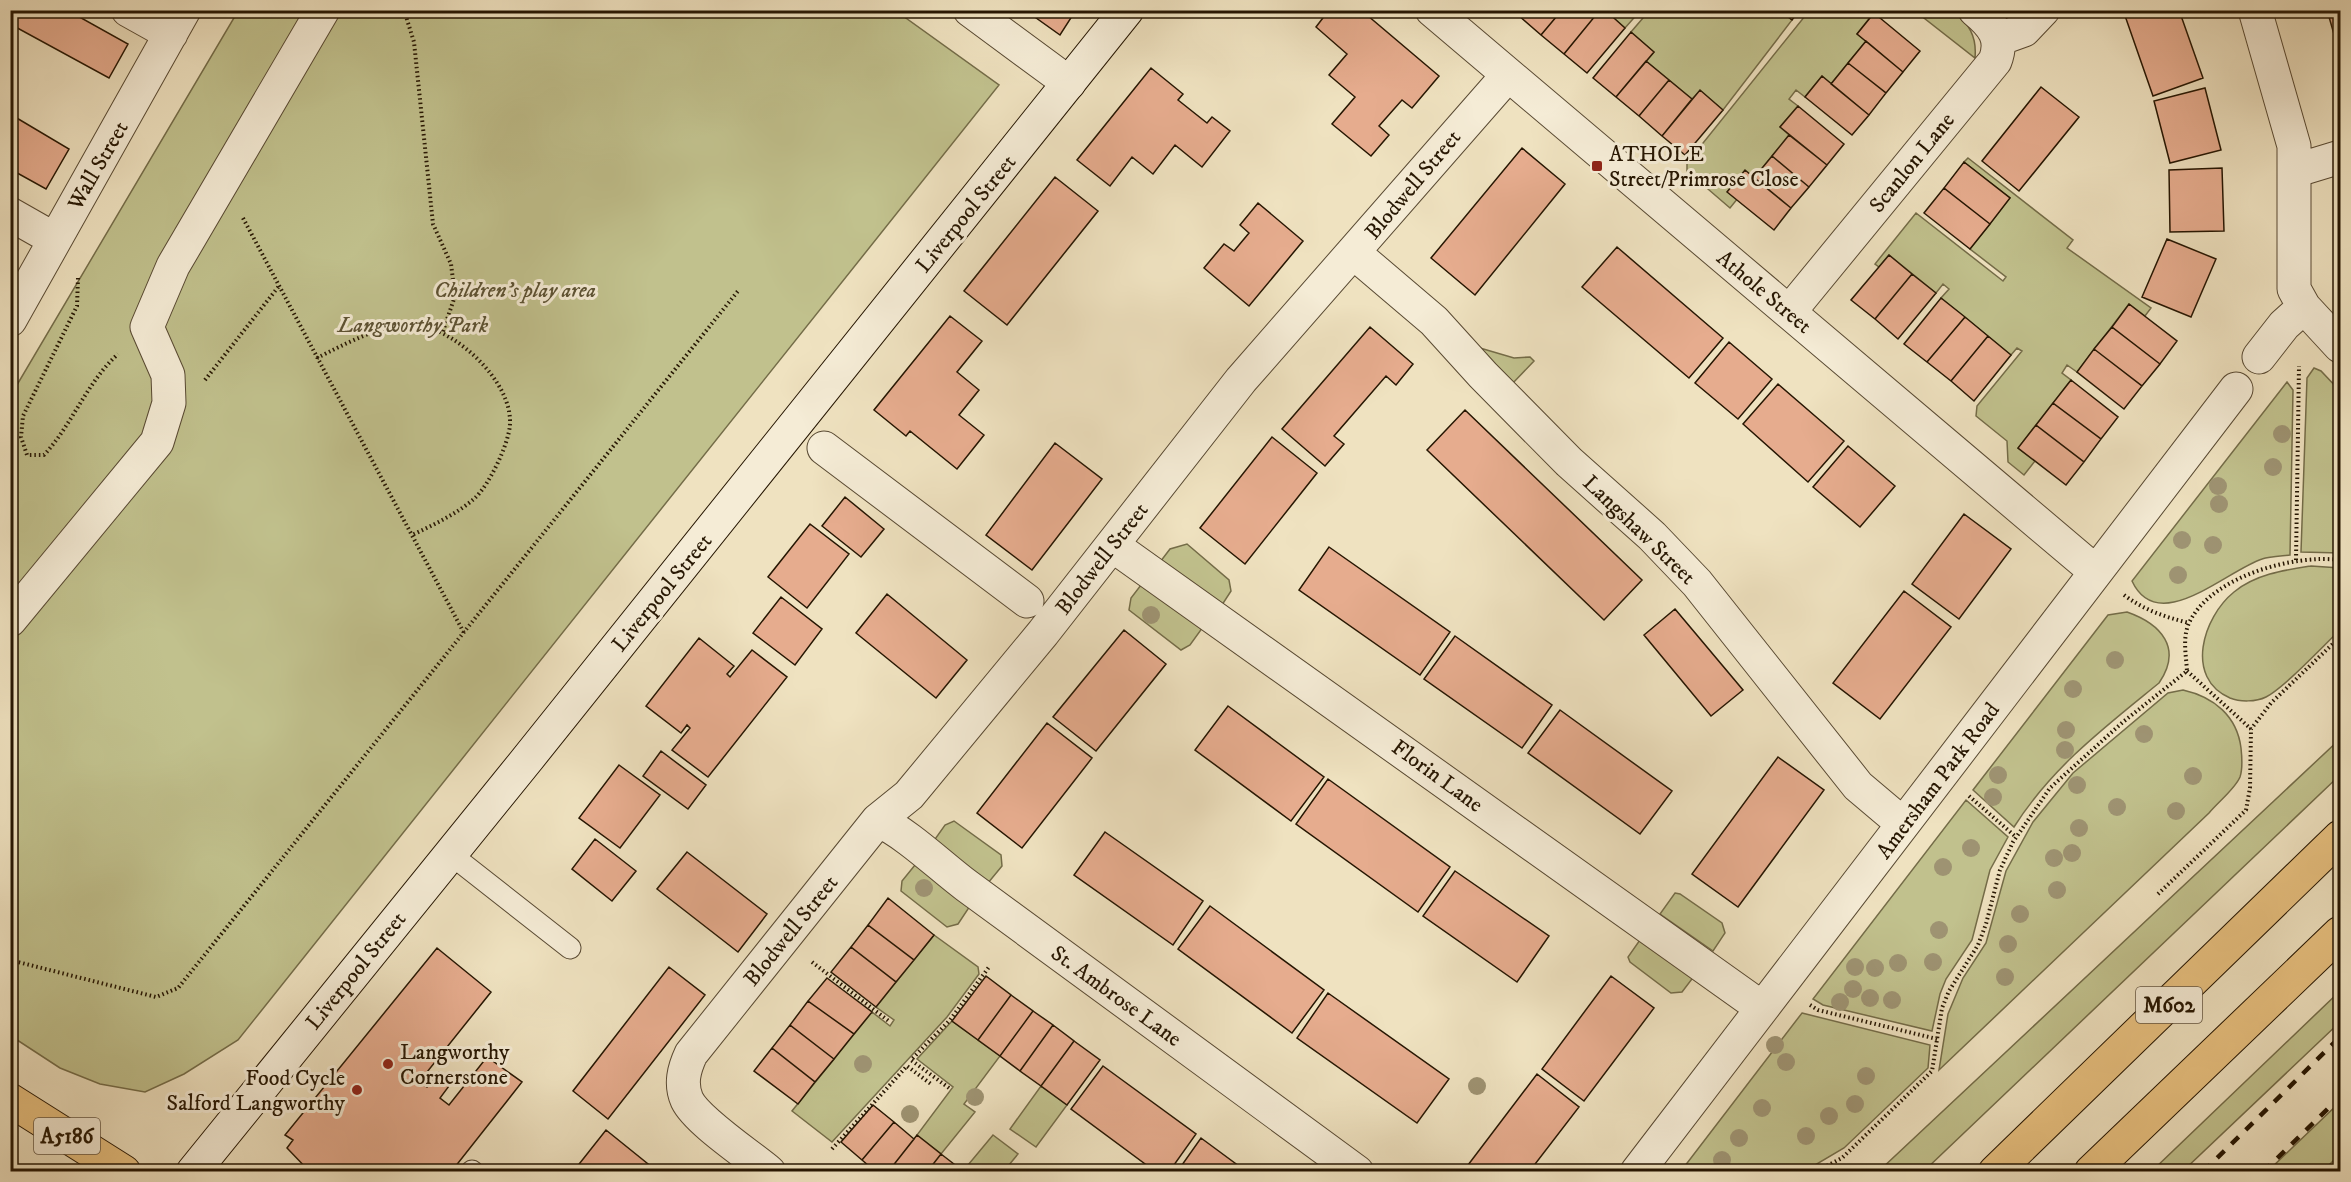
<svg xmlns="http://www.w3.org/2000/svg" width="2351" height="1182" font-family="'IM FELL DW Pica',serif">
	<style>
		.green { fill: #c1c18d; stroke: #746c48; stroke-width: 1.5 }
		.building { fill: #e6ac8e; stroke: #261602; stroke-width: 1.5 }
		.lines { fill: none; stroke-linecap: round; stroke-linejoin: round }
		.lane-casing { stroke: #584932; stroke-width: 23 }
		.street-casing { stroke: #584932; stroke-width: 35 }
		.secondary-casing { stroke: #261602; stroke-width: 35 }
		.primary-casing { stroke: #261602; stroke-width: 35 }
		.highway-casing { stroke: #261602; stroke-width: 35 }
		.path { stroke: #261602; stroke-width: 4; stroke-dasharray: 1.5 3; stroke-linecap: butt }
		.lane { stroke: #f5ecd6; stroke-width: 21 }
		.street { stroke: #f5ecd6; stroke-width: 33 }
		.secondary { stroke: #f5ecd6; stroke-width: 33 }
		.primary { stroke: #e8c180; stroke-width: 33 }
		.highway { stroke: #e8c180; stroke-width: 33 }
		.rail { stroke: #261602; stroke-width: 4.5; stroke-dasharray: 10 10; stroke-linecap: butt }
		.tree { fill: #9e9372 }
		.poi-dot { fill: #8f2418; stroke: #f5ecd6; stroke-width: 2 }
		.labels { text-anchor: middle; stroke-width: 6; stroke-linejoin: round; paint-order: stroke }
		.shield { fill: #f5ecd6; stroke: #645642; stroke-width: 1.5 }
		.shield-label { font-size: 21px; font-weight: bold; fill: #261602 }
		.poi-label { font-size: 22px; fill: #261602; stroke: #f5ecd6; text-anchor: start }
		.street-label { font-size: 22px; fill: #261602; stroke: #f5ecd6 }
		.park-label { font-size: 22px; font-style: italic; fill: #5c5233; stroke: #f5ecd6 }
	</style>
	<rect width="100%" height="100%" fill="#efe2c0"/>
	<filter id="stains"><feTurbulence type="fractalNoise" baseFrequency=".00333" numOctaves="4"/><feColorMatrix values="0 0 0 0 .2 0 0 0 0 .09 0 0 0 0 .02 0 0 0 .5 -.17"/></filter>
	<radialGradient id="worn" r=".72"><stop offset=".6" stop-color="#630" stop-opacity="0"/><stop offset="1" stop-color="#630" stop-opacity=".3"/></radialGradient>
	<path class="green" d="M238,11H896L999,85L238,1040L184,1074L145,1092L100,1084L60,1068L11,1036V395Z
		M1605,11H1640L1625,28Z
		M1649,11H1780L1792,20L1723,110L1700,91L1692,99L1646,61L1654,52L1631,32Z
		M1809,11H1875L1857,34L1866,41L1831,84L1822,76L1805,97L1796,90L1789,99L1798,106L1780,127L1789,135L1730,208L1687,171V163Z
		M1915,11H1953C1969,24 1977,36 1975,58Z
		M1968,158L2073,240L2067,248L2151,308L2145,316L2129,304L2077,372L2067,365L2062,373L2071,380L2018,448L2035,461L2024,475L2008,462L2007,441L1976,416L1977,406L2022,351L2017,348L2011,355L1941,298L1949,289L1943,284L1936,293L1889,255L1879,267L1875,264L1916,213L2003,281L2006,277L1970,249L2010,198L1964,162Z
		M1480,348L1514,358L1530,357L1534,361L1513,383Z
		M2314,368L2321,371L2340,391V553L2301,552L2307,378Z
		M2287,382L2293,390L2290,555C2281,556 2270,556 2262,559C2226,571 2158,637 2132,581Z
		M1187,544L1229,580L1231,591L1222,605L1160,562L1170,549Z
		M2311,566L2340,568V630C2322,647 2285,687 2266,697C2256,702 2240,702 2230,698C2184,678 2203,617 2234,592C2256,574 2285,570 2311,566Z
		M1141,585L1203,627L1190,645L1181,650L1129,610L1131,598Z
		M2127,612C2161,624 2183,648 2159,683C2105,727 2052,767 2014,827L1973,790L2108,615Z
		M2183,690C2214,697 2237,716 2241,748C2242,757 2243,768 2240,777C2235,789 2218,802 2209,813L1939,1070L1948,1014L1963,978L1986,943L2006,871L2033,822L2073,773L2168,693Z
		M2340,739V775L1924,1171H1879Z
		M1966,800L2008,837L1990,870L1972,940L1946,979L1940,994L1932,1031L1823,1005L1813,999Z
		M954,821L1001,855L1002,866L988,883L933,842L945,825Z
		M915,865L970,906L958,924L947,927L901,891L902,881Z
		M1675,893L1680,894L1722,923L1725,933L1713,951L1660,914Z
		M934,935L978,967L979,974L947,1017L832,1142L792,1111L872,1012L890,1026L894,1020L876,1007Z
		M1642,937L1695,975L1682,992L1671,993L1630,962L1628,957Z
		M2340,991V1022L2183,1171H2152Z
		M1802,1013L1930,1045L1928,1068L1844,1148L1805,1171H1681Z
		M952,1021L1000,1056L964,1104L975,1112L941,1154L917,1135L953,1087L917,1059Z
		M1041,1086L1067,1105L1036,1147L1010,1129Z
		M2340,1102V1154L2327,1167L2330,1171H2268Z
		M993,1135L1018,1154L1004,1171H963Z"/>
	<path class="building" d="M10,10H67L128,44L109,78L10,24Z
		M1025,10H1076L1060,35Z
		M1329,10H1361L1439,76L1412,108L1402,100L1379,126L1389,135L1371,156L1332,124L1355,97L1329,75L1347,54L1316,27Z
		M1522,10H1562L1541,35L1518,15Z
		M1562,10H1600L1564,54L1541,35Z
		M1600,10H1605L1625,28L1587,73L1564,54Z
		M1780,10H1800L1792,20Z
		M2123,10H2179L2203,78L2153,96Z
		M2327,10H2340V55Z
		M1874,13L1920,51L1903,72L1857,34Z
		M1631,32L1654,52L1616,97L1593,78Z
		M1866,41L1903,72L1886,93L1848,63Z
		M1646,61L1669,80L1639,116L1616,97Z
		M1848,63L1886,93L1869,115L1831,84Z
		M1151,68L1183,94L1178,100L1207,123L1212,117L1230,131L1202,167L1175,145L1153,174L1132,157L1110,186L1077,160Z
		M1822,76L1869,115L1852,135L1805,97Z
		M1669,80L1692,99L1662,136L1639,116Z
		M2041,87L2079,117L2019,191L1982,161Z
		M2205,88L2221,150L2170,163L2154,101Z
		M1700,90L1723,110L1685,155L1662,136Z
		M1798,106L1844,144L1827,165L1780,127Z
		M10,114L69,149L46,189L10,169Z
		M1789,135L1827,165L1809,187L1772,156Z
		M1522,148L1565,184L1475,295L1431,258Z
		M1772,156L1809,187L1791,208L1754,178Z
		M1964,162L2010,198L1990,224L1944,188Z
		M2222,168L2224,231L2170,232L2169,170Z
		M1745,170L1791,208L1774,230L1727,192Z
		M1055,177L1098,211L1007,325L964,291Z
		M1944,188L1990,224L1970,249L1924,213Z
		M1258,203L1303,241L1249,306L1204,268L1224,244L1234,251L1249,233L1240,225Z
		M2167,239L2216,259L2191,317L2142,297Z
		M1617,247L1723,338L1689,378L1582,287Z
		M10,252L17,255L10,266Z
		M1889,255L1912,274L1875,319L1851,300Z
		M1912,274L1936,293L1898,339L1875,319Z
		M1941,298L1965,317L1927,362L1904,344Z
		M2129,304L2177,341L2160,364L2112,327Z
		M950,316L982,341L957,372L979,390L959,415L984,435L957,469L910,431L906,436L874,410Z
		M1965,317L1988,336L1951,381L1927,362Z
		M1370,327L1413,364L1396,385L1386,376L1334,436L1344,444L1325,466L1282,429Z
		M2112,327L2160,364L2142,386L2094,349Z
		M1988,336L2011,355L1974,401L1951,381Z
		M1729,342L1772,379L1738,419L1695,383Z
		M2094,349L2142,386L2124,409L2077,372Z
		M2071,380L2118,417L2101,439L2053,403Z
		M1778,384L1844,441L1808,482L1743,424Z
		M2053,403L2101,439L2084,462L2036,425Z
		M1465,410L1642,580L1604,620L1427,450Z
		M2036,425L2084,462L2066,485L2018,448Z
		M1272,437L1317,473L1245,564L1200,528Z
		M1055,443L1102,479L1032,570L986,535Z
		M1848,446L1895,486L1860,527L1813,487Z
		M845,497L884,529L861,557L822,526Z
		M1964,514L2011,549L1959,619L1912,584Z
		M810,524L849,554L807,608L768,577Z
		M1329,547L1450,632L1420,675L1299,590Z
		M1904,591L1951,627L1880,719L1833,683Z
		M887,594L967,660L936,698L856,633Z
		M781,597L822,629L795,665L753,633Z
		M1675,609L1743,690L1711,716L1644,635Z
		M1124,630L1166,664L1096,751L1053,717Z
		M1455,636L1552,705L1522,748L1424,679Z
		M699,638L734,666L727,674L730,677L752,650L787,677L708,777L672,750L690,728L687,725L681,733L646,706Z
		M1228,706L1324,777L1291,821L1195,750Z
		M1560,710L1672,791L1640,834L1528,753Z
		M1047,723L1092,758L1022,848L977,813Z
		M661,751L706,785L688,809L643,776Z
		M1778,757L1824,790L1738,907L1692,874Z
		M619,765L660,795L620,848L579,818Z
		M1328,779L1450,867L1418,912L1296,824Z
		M1105,832L1203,901L1173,945L1074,875Z
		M595,839L636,871L612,901L572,869Z
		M687,852L767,914L738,952L657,889Z
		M1455,871L1549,936L1517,982L1423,916Z
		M888,898L934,935L914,960L868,925Z
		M1210,906L1324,990L1292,1033L1178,949Z
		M868,925L914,960L896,982L851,947Z
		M851,947L896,982L876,1007L831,972Z
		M437,948L491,992L419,1082L427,1087L439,1072L452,1082L440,1098L449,1105L487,1057L522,1082L451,1172H310L287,1148L293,1140L285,1135Z
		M669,967L705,995L608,1119L573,1091Z
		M986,976L1011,995L978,1040L952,1021Z
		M1611,976L1654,1008L1584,1101L1542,1069Z
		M827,978L872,1012L854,1034L808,1001Z
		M1328,993L1449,1079L1417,1123L1297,1038Z
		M1011,995L1033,1011L1000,1056L978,1040Z
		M808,1001L854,1034L834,1059L790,1025Z
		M1033,1011L1053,1025L1020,1071L1000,1056Z
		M790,1025L834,1059L815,1082L772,1048Z
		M1053,1025L1074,1041L1041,1086L1020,1071Z
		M1074,1041L1100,1060L1067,1105L1041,1086Z
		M772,1048L815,1082L798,1104L754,1071Z
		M1103,1066L1196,1134L1169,1172H1156L1071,1109Z
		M1537,1074L1579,1107L1529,1172H1468L1465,1169Z
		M873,1105L894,1122L862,1160L841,1142Z
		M894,1122L914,1139L888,1172H876L862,1160Z
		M606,1130L658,1172H580L576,1168Z
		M917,1135L941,1154L927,1172H888Z
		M1201,1138L1247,1172H1177Z
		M941,1154L963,1171L927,1172Z"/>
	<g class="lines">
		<g class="lane-casing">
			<path id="lane" d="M449,853L570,948
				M472,1171L473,1172"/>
		</g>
		<g class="street-casing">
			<path id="street" d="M128,10L171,34
				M970,10L1069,83
				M1432,10L2096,572
				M2255,10L2294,146V289L2304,307L2340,346
				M1999,39L2024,30L2043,10
				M2294,171L2340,157
				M10,214L54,239
				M1354,253L1434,321L1483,375L1569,462L1652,536L1697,583L1858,786L1903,824
				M1790,311L1995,61C2004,38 1993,25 1975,10
				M10,320L184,10
				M2259,357L2284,325L2304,307
				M824,448L1027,601
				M1112,545L1762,1008
				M10,620L157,442L169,403L168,375L147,327L173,266L323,10
				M878,820C909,835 939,865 967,886L1357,1172
				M769,1172C749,1155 697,1121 687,1100C680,1084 684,1069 691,1054L878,820L909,795L1043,633L1241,380L1508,75
				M1637,1172L2236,389"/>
		</g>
		<g class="secondary-casing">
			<path id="secondary" d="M193,1172L529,757L1127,10"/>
		</g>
		<g class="primary-casing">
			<path id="primary" d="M10,1100L124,1172"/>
		</g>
		<g class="highway-casing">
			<path id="highway" d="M1995,1172L2340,837
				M2091,1172L2340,933"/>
		</g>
		<path class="path" d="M404,10L414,42L433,224L451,264L455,296L442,334
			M243,218L464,633
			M78,278L77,306L23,416L21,437L27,455H44C72,425 87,382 118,354
			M317,358C343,345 391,319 420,325C459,333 512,382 510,424C509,444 489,485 475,498C457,514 433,525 412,535
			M205,380L279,286
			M2296,560L2299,366
			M2124,595C2144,610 2165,617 2189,623
			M2187,671L2251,729
			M1969,796L2016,837
			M2158,894L2246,810L2250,788L2251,729L2271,703L2340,637
			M10,960L156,997L178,988L738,291
			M812,962L890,1022
			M1810,1005L1818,1010L1937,1039
			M949,1088L911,1060L950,1020L989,967
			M832,1149L907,1066L931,1084
			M1815,1172L1842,1158L1932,1071L1942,1008L1949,991L1978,945L1986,924L2000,870L2013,842L2050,788L2123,722L2187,671C2186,654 2182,636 2190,621C2213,576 2294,554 2340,560"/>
		<use href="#lane" class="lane"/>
		<use href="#street" class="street"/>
		<use href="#secondary" class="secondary"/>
		<use href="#primary" class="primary"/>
		<use href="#highway" class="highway"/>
		<path class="rail" d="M2203,1172L2340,1037
			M2263,1172L2340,1097"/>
	</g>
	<g class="tree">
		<circle cx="2282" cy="434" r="9"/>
		<circle cx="2273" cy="467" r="9"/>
		<circle cx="2218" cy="486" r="9"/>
		<circle cx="2219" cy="504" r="9"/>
		<circle cx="2182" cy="540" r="9"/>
		<circle cx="2213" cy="545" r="9"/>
		<circle cx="2178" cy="575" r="9"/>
		<circle cx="1151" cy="615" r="9"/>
		<circle cx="2115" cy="660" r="9"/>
		<circle cx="2073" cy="689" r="9"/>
		<circle cx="2066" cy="730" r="9"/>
		<circle cx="2144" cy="734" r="9"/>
		<circle cx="2065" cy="750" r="9"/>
		<circle cx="1998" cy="775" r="9"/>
		<circle cx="2193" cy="776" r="9"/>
		<circle cx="2077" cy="785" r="9"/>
		<circle cx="1993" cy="797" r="9"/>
		<circle cx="2117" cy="807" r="9"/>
		<circle cx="2176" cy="811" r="9"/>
		<circle cx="2079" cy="828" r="9"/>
		<circle cx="1971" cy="848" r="9"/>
		<circle cx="2072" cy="853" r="9"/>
		<circle cx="2054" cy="858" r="9"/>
		<circle cx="1943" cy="867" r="9"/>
		<circle cx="924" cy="888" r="9"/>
		<circle cx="2057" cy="890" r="9"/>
		<circle cx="2020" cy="914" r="9"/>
		<circle cx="1939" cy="930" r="9"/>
		<circle cx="2008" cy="944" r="9"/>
		<circle cx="1933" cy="962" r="9"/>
		<circle cx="1898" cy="963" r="9"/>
		<circle cx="1855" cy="967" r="9"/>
		<circle cx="1875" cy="968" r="9"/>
		<circle cx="2005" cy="977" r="9"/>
		<circle cx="1853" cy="989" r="9"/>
		<circle cx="1870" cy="998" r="9"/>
		<circle cx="1892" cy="1000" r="9"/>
		<circle cx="1840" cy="1002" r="9"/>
		<circle cx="1775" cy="1045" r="9"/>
		<circle cx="1786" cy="1062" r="9"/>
		<circle cx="863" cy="1064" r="9"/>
		<circle cx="1866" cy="1076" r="9"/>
		<circle cx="1477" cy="1086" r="9"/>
		<circle cx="975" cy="1097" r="9"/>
		<circle cx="1855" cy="1104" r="9"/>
		<circle cx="1762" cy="1108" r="9"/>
		<circle cx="910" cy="1114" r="9"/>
		<circle cx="1829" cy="1116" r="9"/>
		<circle cx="1806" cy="1136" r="9"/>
		<circle cx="1739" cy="1138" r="9"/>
		<circle cx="1722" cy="1160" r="9"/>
	</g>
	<g class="poi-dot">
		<rect x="1591" y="160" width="12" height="12" rx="3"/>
		<circle cx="388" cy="1064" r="6"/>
		<circle cx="357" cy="1090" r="6"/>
	</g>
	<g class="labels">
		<g class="shield">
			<rect x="2136" y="987" width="66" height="36" rx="4.5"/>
			<rect x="34" y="1118" width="66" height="36" rx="4.5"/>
		</g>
		<g class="shield-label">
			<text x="2169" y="1012">M602</text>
			<text x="67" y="1143">A5186</text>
		</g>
		<g class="poi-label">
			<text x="1609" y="161">ATHOLE<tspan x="1609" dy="25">Street/Primrose Close</tspan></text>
			<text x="400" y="1059">Langworthy<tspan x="400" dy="25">Cornerstone</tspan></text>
			<text x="345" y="1085" text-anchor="end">Food Cycle<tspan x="345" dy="25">Salford Langworthy</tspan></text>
		</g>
		<g class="street-label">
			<text transform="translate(1911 162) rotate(-51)" y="8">Scanlon Lane</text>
			<text transform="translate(97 165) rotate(-60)" y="8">Wall Street</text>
			<text transform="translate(1412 184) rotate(-50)" y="8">Blodwell Street</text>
			<text transform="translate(965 213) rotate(-51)" y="8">Liverpool Street</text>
			<text transform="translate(1765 291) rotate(40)" y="8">Athole Street</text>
			<text transform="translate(1640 529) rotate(44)" y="8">Langshaw Street</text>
			<text transform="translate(1101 558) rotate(-52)" y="8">Blodwell Street</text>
			<text transform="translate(661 592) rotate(-51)" y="8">Liverpool Street</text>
			<text transform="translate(1438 775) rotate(36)" y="8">Florin Lane</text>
			<text transform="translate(1937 780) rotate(-53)" y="8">Amersham Park Road</text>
			<text transform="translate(790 930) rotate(-51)" y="8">Blodwell Street</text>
			<text transform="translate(355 970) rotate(-51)" y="8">Liverpool Street</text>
			<text transform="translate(1117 995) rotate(36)" y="8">St. Ambrose Lane</text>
		</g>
		<g class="park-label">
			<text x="515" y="297">Children's play area</text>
			<text x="413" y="332">Langworthy Park</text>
		</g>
	</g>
	<rect width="2351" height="1182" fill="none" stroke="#efe2c0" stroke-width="36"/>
	<rect x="12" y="12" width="2327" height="1158" fill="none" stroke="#261602" stroke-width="3"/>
	<rect x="18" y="18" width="2315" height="1146" fill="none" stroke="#261602" stroke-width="1.5"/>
	<rect width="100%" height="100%" filter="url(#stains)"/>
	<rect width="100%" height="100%" fill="url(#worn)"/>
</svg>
